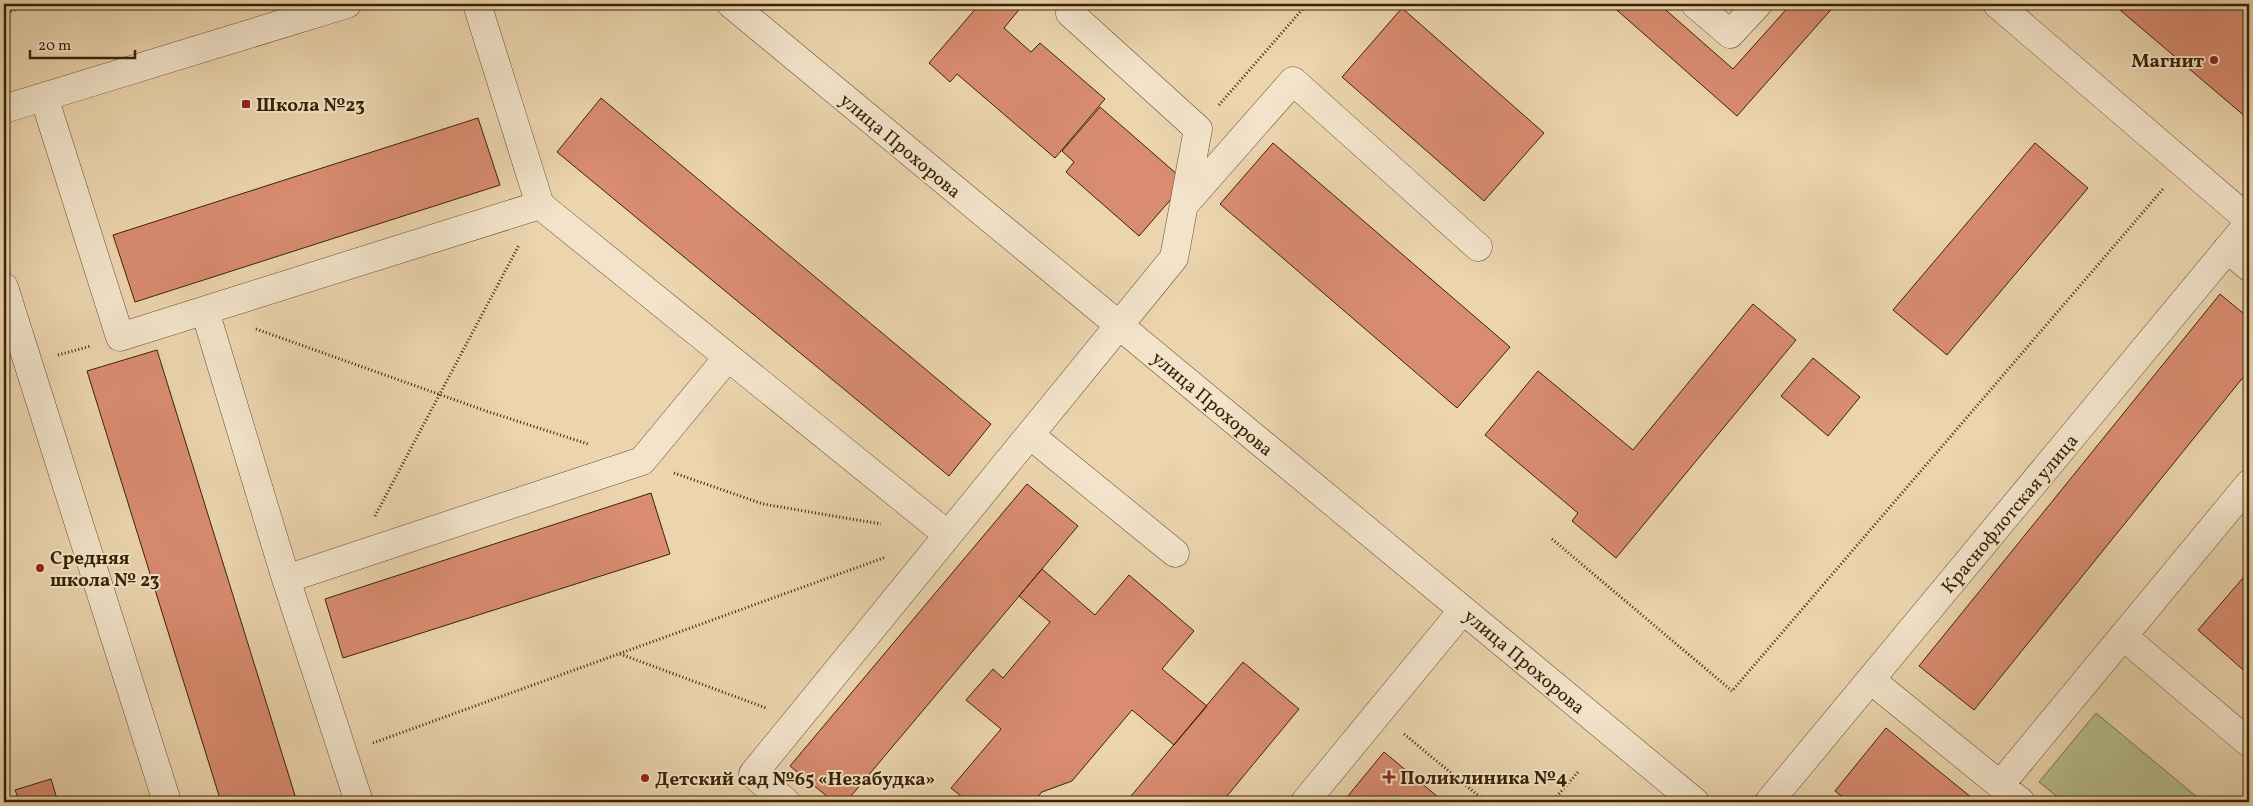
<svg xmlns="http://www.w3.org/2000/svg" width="2253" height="806" font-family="Vollkorn,serif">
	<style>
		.green { fill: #b6bd8b; stroke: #787046 }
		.building { fill: #d98c70; stroke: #392302 }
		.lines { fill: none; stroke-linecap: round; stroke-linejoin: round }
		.minor-casing { stroke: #664f2d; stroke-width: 29 }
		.path { stroke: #392302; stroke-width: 3; stroke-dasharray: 1 2.5; stroke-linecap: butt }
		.minor { stroke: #f2e3ca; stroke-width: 28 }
		.poi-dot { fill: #8f2418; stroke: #f2e3ca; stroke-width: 2 }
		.labels { text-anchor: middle; stroke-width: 4; stroke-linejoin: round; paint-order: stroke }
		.poi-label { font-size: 19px; font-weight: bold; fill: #392302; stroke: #f2e3ca; text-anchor: start }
		.street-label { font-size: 19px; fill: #392302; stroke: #f2e3ca }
	</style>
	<rect width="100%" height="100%" fill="#ebd4ae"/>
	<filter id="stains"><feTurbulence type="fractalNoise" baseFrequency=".004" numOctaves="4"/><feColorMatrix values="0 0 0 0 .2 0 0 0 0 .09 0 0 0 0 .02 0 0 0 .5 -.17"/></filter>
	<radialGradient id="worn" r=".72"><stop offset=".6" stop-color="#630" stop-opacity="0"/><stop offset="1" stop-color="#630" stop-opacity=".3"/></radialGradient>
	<path class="green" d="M2096,713L2203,802H2064L2039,782Z"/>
	<path class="building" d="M975,4H1019L1022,6L1004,28L1031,52L1040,43L1105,99L1055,158L957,74L950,82L929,63L978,6Z
		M1610,4H1659L1733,69L1791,4H1836L1737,116Z
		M2113,4H2249V116L2247,118Z
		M1402,8L1544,133L1484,201L1342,77Z
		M601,98L991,424L949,476L557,152Z
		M1100,107L1186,182L1139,236L1066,172L1074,162L1062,151Z
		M478,118L500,185L135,302L113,235Z
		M1273,143L1510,347L1457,408L1220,204Z
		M2035,143L2088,188L1947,355L1893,310Z
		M2220,294L2249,318V370L1974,710L1919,666Z
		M1753,304L1796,340L1616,558L1572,521L1578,513L1485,435L1538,371L1633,450Z
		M157,350L297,802H221L87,371Z
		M1813,358L1860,397L1828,436L1781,396Z
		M1027,484L1078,526L846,802H834L790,766Z
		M651,493L670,554L343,658L325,599Z
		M1042,569L1095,615L1129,575L1194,631L1162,669L1207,706L1174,745L1132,710L1072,781L1042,792L1033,802H968L951,788L1001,729L966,700L993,669L1003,678L1050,622L1019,596Z
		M2249,571V675L2198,630Z
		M1243,662L1299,709L1222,802H1126Z
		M1886,728L1977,802H1849L1835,791Z
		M1384,752L1444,802H1343Z
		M51,779L58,802H12L19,800L15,790Z"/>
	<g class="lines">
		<g class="minor-casing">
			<path id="minor" d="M477,4L540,205
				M731,4L1695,802
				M1695,4L1730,34L1758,4
				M1997,4L2249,220
				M44,97L120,337L540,205L948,535
				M4,109L347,4
				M1184,205L1293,81L1478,247
				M2227,249L2249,267
				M4,287L167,802
				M205,311L286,579L359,802
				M1030,435L1175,553
				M286,579L642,461L728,357
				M2123,636L2249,743
				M1871,680L2021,802
				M2000,785L2249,484
				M786,802L753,774L1174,258L1198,129L1070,13L1071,4
				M1305,802L1463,610
				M1769,802L2249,223"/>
		</g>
		<path class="path" d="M4,13L34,4
			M1219,105L1307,4
			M256,329L486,411L588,444
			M58,355L91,346
			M674,473L763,504L881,524
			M375,516L519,245
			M1552,539L1732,691L2163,189
			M620,654L766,708
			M1404,734L1486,802
			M373,743L886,557
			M1552,802L1579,771"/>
		<use href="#minor" class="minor"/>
	</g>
	<g class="poi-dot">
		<circle cx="2214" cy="60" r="5"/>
		<rect x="241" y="99" width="10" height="10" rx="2.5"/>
		<circle cx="40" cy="568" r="5"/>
		<path d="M1386.5 769.5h5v5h5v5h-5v5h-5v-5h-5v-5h5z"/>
		<circle cx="645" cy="778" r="5"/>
	</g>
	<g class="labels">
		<g class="poi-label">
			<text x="2204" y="67" text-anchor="end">Магнит</text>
			<text x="256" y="111">Школа №23</text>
			<text x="50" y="564">Средняя<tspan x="50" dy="22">школа № 23</tspan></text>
			<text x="1400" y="784">Поликлиника №4</text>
			<text x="655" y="785">Детский сад №65 «Незабудка»</text>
		</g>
		<g class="street-label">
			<text transform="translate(901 145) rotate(40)" y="7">улица Прохорова</text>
			<text transform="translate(1213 403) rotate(40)" y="7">улица Прохорова</text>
			<text transform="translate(2009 513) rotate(-50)" y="7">Краснофлотская улица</text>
			<text transform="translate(1525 661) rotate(40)" y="7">улица Прохорова</text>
		</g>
	</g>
	<rect width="2253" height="806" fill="none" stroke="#ebd4ae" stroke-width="20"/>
	<rect x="5" y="5" width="2243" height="796" fill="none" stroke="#392302" stroke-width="2.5"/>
	<rect x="10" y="10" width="2233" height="786" fill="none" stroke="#392302"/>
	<path d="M30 50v8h105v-8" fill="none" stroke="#392302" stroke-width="2.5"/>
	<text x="38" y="50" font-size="15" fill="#392302" stroke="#f2e3ca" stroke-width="4" paint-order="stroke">20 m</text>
	<rect width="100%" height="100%" filter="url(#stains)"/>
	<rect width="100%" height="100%" fill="url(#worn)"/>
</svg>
